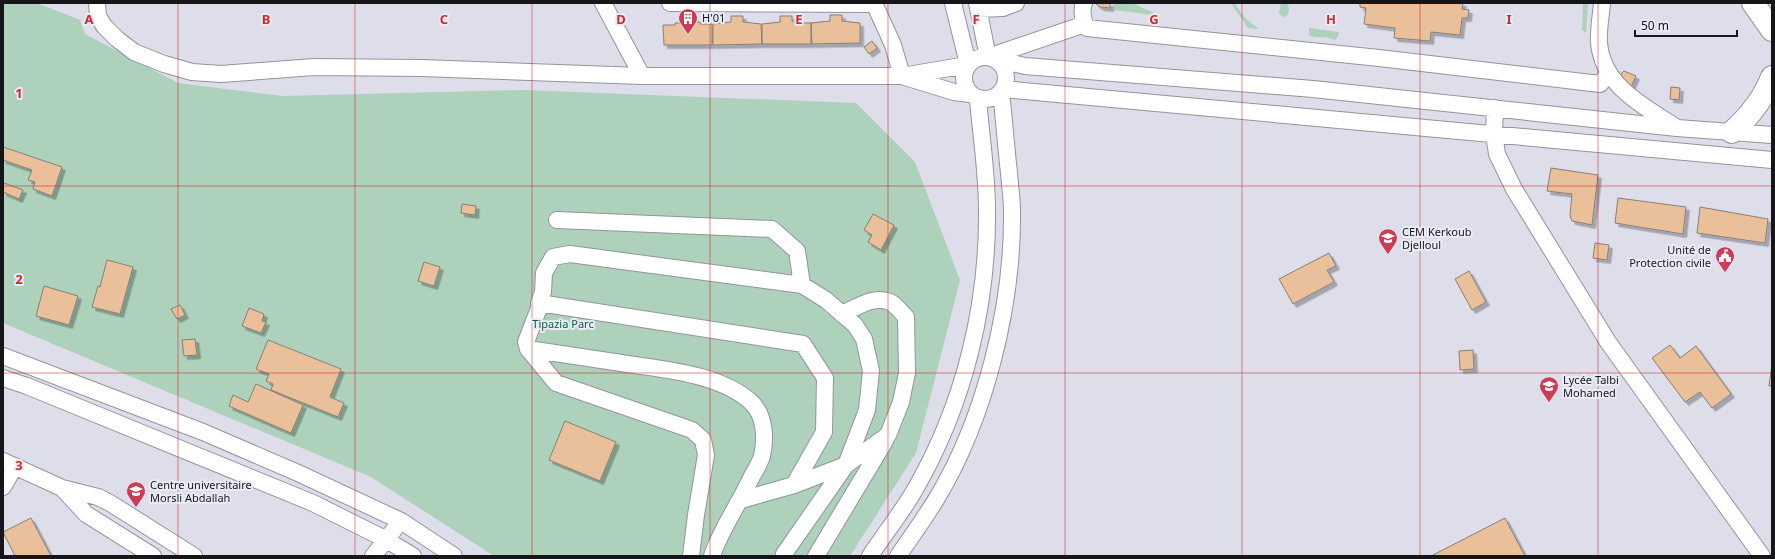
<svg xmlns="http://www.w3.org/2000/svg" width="1775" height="559" font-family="'Noto Sans',sans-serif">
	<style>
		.green { fill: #add1ba }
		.building { fill: #eac09b; stroke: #877e77; filter: url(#shadow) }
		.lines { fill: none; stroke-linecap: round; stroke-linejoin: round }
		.minor-casing { stroke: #92949f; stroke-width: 18 }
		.highway-casing { stroke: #92949f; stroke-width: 24 }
		.minor { stroke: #fff; stroke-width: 16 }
		.highway { stroke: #fff; stroke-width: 22 }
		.grid { fill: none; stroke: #d62828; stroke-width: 1; stroke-opacity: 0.55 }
		.labels { text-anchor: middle; stroke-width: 4; stroke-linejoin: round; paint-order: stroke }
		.poi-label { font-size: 11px; fill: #16161a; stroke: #eaebf7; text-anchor: start }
		.park-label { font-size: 11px; fill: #09603a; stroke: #eaebf7 }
		.grid-label { font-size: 13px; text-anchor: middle; font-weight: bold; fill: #d62828; stroke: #eaebf7; stroke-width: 4; stroke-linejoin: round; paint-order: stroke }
	</style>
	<defs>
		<filter id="shadow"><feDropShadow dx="3.5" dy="3.5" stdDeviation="0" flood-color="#0004"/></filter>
	</defs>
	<rect width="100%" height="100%" fill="#dddeea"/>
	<path class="green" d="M3,3H37L80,20L85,34L178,83L282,96L523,90L856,103L915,162L960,280L916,453L850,556H494L371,477L3,323Z
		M1114,3H1132L1161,16L1114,10Z
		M1231,3H1234L1245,18L1259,29L1248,28Z
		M1281,3H1288L1289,11L1287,16L1284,17L1279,14Z
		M1583,3H1588L1586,33L1582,30Z
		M1309,28L1339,32L1338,37L1335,40L1326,37C1323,38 1311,37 1309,35Z"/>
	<path class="building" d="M1095,3H1110V8L1100,7Z
		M1360,3H1463L1462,9L1469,10L1468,18H1462L1460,35L1431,32L1430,41L1394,38L1395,28L1364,24L1366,8L1360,7Z
		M830,15H842V21L860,23V43L812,44L811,23L830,21Z
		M693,16L694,22H700V24H712V45H664L663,25H675V23H682L681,17Z
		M731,16H743V22L761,24L762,44L713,45V24L731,22Z
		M780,16H792V21H799V23H811V44H762V24L780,22Z
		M872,41L877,48L869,54L864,47Z
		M1624,71L1636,76L1631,87L1619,76Z
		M1671,87L1680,88L1679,100L1670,99Z
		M3,147L62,167L52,196L33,189L35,182L28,180L32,170L3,160Z
		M1551,168L1598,175L1592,225L1572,221L1570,216L1572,194L1547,191Z
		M4,183L23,190L19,199L3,192Z
		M1618,198L1686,207L1683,234L1615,223Z
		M462,204L476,206L475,215L461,213Z
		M1700,207L1768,219L1765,243L1697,233Z
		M873,214L894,225L881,250L868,242L872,235L864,230Z
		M1595,243L1609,245L1607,260L1593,258Z
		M1329,253L1336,266L1327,270L1334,282L1293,304L1279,279Z
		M107,260L133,267L120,314L92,307L98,286L100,287Z
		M424,262L440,267L434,286L418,281Z
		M1469,271L1486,302L1472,310L1455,279Z
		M44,286L78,296L69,325L36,316Z
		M180,305L185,315L177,319L171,309Z
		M249,308L264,314L262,321L266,322L261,333L242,326Z
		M195,339L197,355L184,356L182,340Z
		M268,340L341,369L330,397L344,403L338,417L271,390L273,384L266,381L269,374L256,369Z
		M1670,345L1680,358L1696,346L1731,394L1712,408L1700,392L1685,402L1652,358Z
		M1473,350L1474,369L1460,370L1459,351Z
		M1772,364V386H1769Z
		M256,384L303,405L291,433L229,406L233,395L248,402Z
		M565,421L616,442L600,481L549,460Z
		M31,518L51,556H15L3,532Z
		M1505,518L1525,556H1431Z"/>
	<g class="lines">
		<g class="minor-casing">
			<path id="minor" d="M97,3L98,16L104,26L117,39L134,52L164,64L192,72L221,74L314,67L421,68L642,76H902L967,65
				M603,3L642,76
				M670,3L874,4
				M874,3L893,45L902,76
				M953,3L968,64
				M977,3L988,57L1085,24
				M1084,3C1081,10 1083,22 1087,28L1379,58L1600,84L1609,73
				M1602,3C1601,16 1598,30 1599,43C1603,86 1642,105 1674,126
				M978,9L1003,8L1016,3
				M964 78a21 21 0 1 1 42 0a21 21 0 1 1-42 0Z
				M995,59L1025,66L1313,89L1677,128L1772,135
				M905,77L954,92L970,94
				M1003,89L1772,160
				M1495,108L1494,134L1497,154L1514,189L1608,342L1762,556
				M557,220L772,229L797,251L802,285
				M539,303L803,344L825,378L824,432L794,485
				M528,349C562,354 595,359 628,364C666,370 720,374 751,402C765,415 766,438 762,456C760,463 755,471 751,478C739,504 721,529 712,556
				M3,356L203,432L298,473L401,521L454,556
				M3,378L27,386L313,503L385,539L413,556
				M3,461L62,488L98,497L110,503L194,556
				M3,487L15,466
				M62,488L86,514L153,556
				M784,554L846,465L888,435L901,402L907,373L906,317C901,312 895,304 890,302C873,295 856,308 842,314
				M373,556L401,521
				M691,556L696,515L706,455L703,440L692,430L556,383L528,349L526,342L539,308V303L543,292L544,273L553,257L570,254L802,285L826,300L855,325L864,339L871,371L867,410L846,465L794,485L741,500
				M816,556L885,441
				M870,556C885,533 904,510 917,486C964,403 988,306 987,210C987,173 981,135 978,99
				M898,556C911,537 925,518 937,498C985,418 1013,306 1012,212C1012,199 1010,186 1009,173C1006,146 1004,119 1001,92"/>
		</g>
		<g class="highway-casing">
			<path id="highway" d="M1753,3L1772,30
				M1732,132C1750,116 1763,100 1772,77"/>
		</g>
		<use href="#minor" class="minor"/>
		<use href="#highway" class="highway"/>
	</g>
	<path class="grid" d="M178,3V556M355,3V556M532,3V556M710,3V556M888,3V556M1065,3V556M1242,3V556M1420,3V556M1598,3V556M3,186H1772M3,373H1772"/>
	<defs>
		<g id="building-pin" transform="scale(1)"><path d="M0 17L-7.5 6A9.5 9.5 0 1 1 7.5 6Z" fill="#cc3c54" stroke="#eaebf7"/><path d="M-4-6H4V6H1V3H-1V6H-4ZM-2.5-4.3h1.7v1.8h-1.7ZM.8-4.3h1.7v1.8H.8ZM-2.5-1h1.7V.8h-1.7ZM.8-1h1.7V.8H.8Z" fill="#fff"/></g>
		<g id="school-pin" transform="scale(1)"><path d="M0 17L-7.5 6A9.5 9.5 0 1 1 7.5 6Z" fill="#cc3c54" stroke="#eaebf7"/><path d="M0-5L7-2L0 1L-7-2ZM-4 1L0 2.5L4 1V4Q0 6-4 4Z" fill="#fff"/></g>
		<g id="civic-pin" transform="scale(1)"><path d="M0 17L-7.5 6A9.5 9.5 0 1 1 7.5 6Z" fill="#cc3c54" stroke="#eaebf7"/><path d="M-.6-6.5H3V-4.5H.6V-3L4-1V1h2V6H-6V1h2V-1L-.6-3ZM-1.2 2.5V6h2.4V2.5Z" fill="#fff"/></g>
		<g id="university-pin" transform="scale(1)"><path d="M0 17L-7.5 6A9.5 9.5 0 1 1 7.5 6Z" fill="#cc3c54" stroke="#eaebf7"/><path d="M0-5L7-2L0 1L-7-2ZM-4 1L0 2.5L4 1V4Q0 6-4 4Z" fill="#fff"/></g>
	</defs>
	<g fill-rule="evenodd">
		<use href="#building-pin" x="688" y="18"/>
		<use href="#school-pin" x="1388" y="238"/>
		<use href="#civic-pin" x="1725" y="256"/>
		<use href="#school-pin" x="1549" y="386"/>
		<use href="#university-pin" x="136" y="491"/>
	</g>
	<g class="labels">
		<g class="poi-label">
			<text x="702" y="22">H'01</text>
			<text x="1402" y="236">CEM Kerkoub<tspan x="1402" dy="13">Djelloul</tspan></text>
			<text x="1711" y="254" text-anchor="end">Unité de<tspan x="1711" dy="13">Protection civile</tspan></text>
			<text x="1563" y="384">Lycée Talbi<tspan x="1563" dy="13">Mohamed</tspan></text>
			<text x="150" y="489">Centre universitaire<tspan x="150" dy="13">Morsli Abdallah</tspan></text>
		</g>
		<g class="park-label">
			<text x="563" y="328">Tipazia Parc</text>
		</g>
	</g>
	<g class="grid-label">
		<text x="89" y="24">A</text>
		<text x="266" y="24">B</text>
		<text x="444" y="24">C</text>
		<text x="621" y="24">D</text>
		<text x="799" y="24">E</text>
		<text x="976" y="24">F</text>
		<text x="1154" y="24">G</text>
		<text x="1331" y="24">H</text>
		<text x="1509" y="24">I</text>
		<text x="19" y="98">1</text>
		<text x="19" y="284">2</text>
		<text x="19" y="470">3</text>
	</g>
	<rect width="1775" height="559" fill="none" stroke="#16161a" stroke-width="8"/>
	<path d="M1635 30v6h102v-6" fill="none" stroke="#16161a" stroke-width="2"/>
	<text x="1641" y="30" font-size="12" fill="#16161a" stroke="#eaebf7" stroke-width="3" paint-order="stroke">50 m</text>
</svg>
